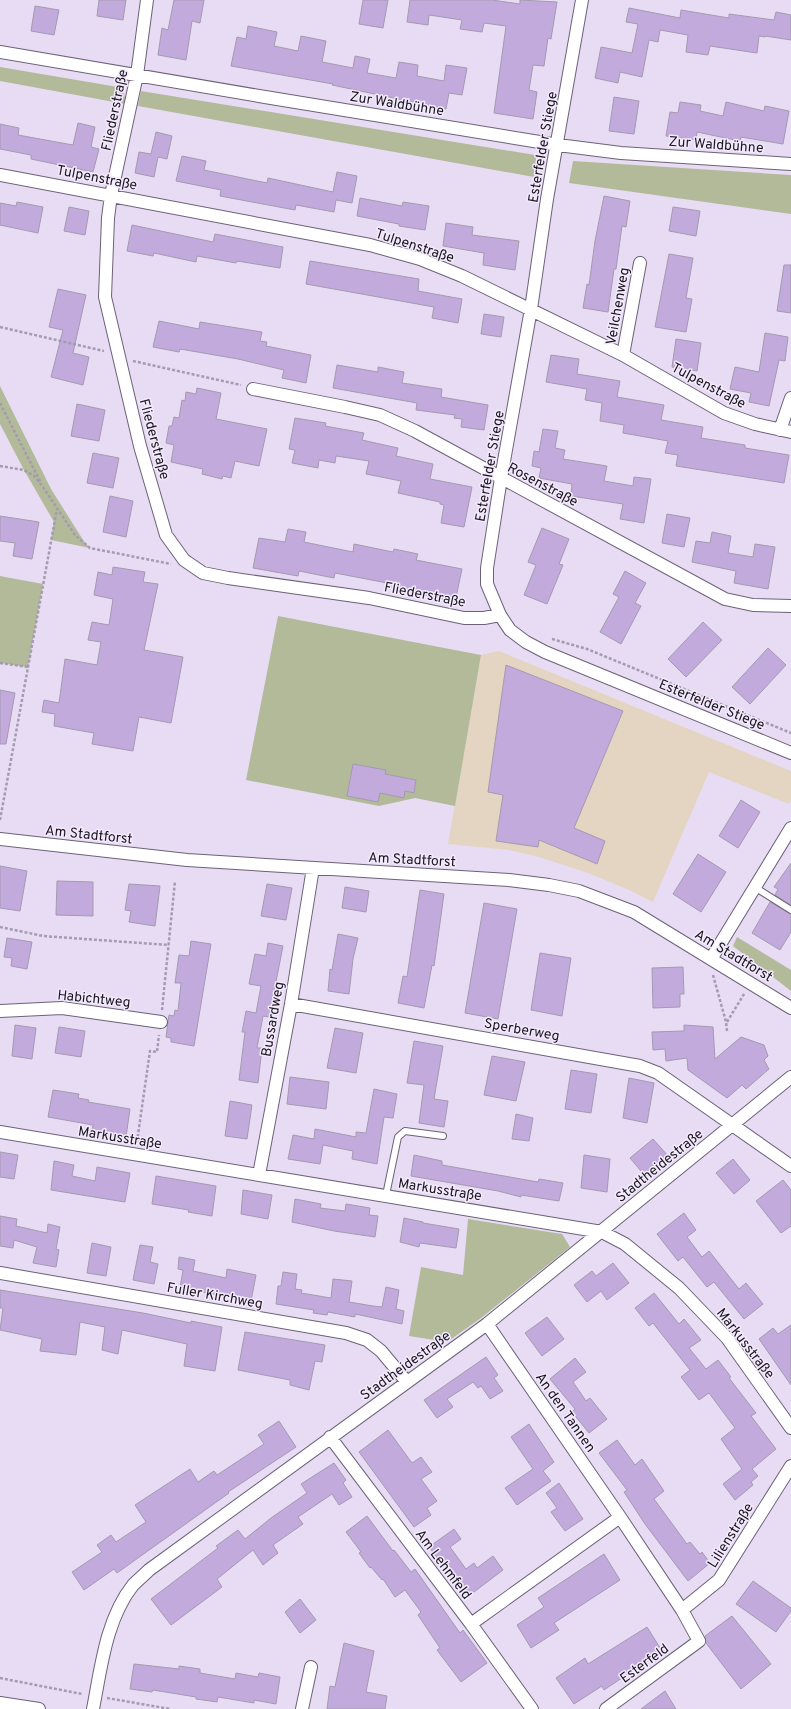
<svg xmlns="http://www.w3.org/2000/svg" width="791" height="1709" font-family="Overpass,sans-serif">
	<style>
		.commercial { fill: #e4d5c2 }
		.green { fill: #b3ba9a }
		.building { fill: #c2aadc; stroke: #a49ab0 }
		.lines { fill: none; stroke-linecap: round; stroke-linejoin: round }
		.lane-casing { stroke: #6c6277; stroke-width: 8 }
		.street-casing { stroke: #6c6277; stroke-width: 14 }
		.path { stroke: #a49bae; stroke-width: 2.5; stroke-dasharray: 3 2; stroke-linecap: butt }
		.lane { stroke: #fff; stroke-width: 6 }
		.street { stroke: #fff; stroke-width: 12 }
		.labels { text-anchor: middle; stroke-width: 3; stroke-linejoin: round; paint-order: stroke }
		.street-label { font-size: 14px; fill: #1a161e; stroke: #f3eafd }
	</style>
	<rect width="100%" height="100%" fill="#e7dcf4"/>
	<path class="commercial" d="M499,651L791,771V801L789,804L709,772L653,902L629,890L588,873L539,857L509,850L448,844L481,655Z"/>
	<path class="green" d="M0,67L118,87C124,92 126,96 125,104L0,81Z
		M141,91L535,155L537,163L534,177L138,106Z
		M573,161L791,175V214L569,183Z
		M0,386L51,489L85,543L90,548L51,540L54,522L24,470L0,424Z
		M0,576L43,584L28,667L0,663Z
		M278,616L481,655L455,806L415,798L379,806L246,780Z
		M737,937L791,970V991L733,946Z
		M468,1219L562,1234L570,1247L481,1318L447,1342L409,1336L421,1267L463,1275Z"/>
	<path class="building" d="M99,0H126L123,20L97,16Z
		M174,0H204L200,23L192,21L186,60L158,55L162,28L168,30Z
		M363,0H388L383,28L359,24Z
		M410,0H492L520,4V0L557,2L551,39L548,38L544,66L533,65L529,90L537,92L533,119L494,113L506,26L484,23L482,32L460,29L462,20L429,15L428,25L407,22Z
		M35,6L59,10L54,35L31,31Z
		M629,8L680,18L681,10L729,18V14L774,20L776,12L791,15V40L765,36V37L759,36L757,53L710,46L708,55L686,52L688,35L660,30L658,42L649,40L642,77L620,72L618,83L595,78L601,47L632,53L638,24L626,22Z
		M248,26L277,32L274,46L298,51L301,36L326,41L322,62L353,68L355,56L370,59L367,73L396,78L399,62L418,65L417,76L444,81L446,65L467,68L462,95L449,93L446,109L332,85L333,84L231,66L237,37L246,39Z
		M614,97L639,101L634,134L609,131Z
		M680,102L701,105L700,111L723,116L726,102L764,111L765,106L789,111L783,144L741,137L740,141L697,132L696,140L666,136L670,112L678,113Z
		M78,123L95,127L91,147L99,149L93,172L31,159V155L0,149V124L19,128L18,135L73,145Z
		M156,132L172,136L167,159L158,157L154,177L135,173L139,152L151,154Z
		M182,156L206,161L204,170L267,183L268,178L333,192L337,172L357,176L352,203L336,200L334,212L296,205L295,210L220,196L221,190L176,181Z
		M604,196L630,201L626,227L622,226L616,269H614L608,312L583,308L587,284L589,285L595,241Z
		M360,198L402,206L403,202L429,206L425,230L399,226V224L357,216Z
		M17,202L43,207L38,233L0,225V203L16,206Z
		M69,207L89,211L85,235L64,231Z
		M673,207L700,211L696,236L669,231Z
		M446,223L473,227L472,235L519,241L515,270L483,265L484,253L443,246Z
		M132,225L213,242L215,234L283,247L280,268L237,261L236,263L197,256L196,262L154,253L153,256L127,251Z
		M669,254L693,258L686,298L692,299L686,332L655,327Z
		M310,261L419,279L418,291L462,299L458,323L432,318L434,307L306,284Z
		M784,265H791V313L777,311Z
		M58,289L86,295L73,353L89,357L83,385L51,377L63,330L49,327Z
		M484,314L504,317L501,337L481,334Z
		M159,321L199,329L200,322L262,332L260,341L267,342L266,346L311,355L306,383L282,378L284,370L238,359L180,349L179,352L153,347Z
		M765,333L788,337L785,361L779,360L769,406L749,402L751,393L730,389L735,367L759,372Z
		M676,339L701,343L697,371L672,367Z
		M551,355L579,359L577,374L620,381L617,397L664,405L661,420L703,427L701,438L745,445V448L789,455L784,483L676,466L678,455L665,453L668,441L623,433L624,425L600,421L602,403L585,400L587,389L546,382Z
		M337,365L378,372V367L404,372L402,383L442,389L441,397L488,405L484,430L461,427L462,419L454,418L455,415L416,410L417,403L333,388Z
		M197,388L221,393L216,419L267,429L259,466L235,461L231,478L223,476L222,479L202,474L203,469L171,462L174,445L166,443L169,426H172L174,417L179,418L182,400L185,401L186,392L196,394Z
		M77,404L105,410L99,441L71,436Z
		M295,418L326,423L325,426L364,433L362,440L398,448L396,456L433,464L430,479L472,487L464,527L441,523L444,505L440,504V502L398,493L401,481L366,474L369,461L336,456L335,463L319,460L318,468L292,463L295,450L289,449Z
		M543,429L558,431L555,448L565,450L563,459L607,466L604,481L633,486L634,477L651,479L644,523L620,519L623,504L571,496L572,484L539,478L541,468L532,466L534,451L539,452Z
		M93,453L119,458L113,488L87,483Z
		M110,496L133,501L126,537L103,532Z
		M667,514L690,518L684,547L662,543Z
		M0,516L39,522L32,559L13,556L15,543L0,541Z
		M542,528L569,539L559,564L563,565L547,604L524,595L536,565L528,562Z
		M288,529L306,532L304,542L353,552L354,544L393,552L394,549L418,554L416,560L462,569L455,602L386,586L387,583L335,573L334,578L299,571L298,576L253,568L259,538L285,542Z
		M712,532L731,536L728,553L753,557L755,544L775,547L768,589L734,583L736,571L692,562L696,541L710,543Z
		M113,567L145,572L143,582L158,584L144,650L183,657L171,723L139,717L133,751L92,744L94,733L54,726L55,714L42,712L44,700L59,703L65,659L97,665L101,642L88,640L92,622L109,625L113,599L94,595L98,572L112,575Z
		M625,571L646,583L635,603L641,606L621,644L600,632L619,597L613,594Z
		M703,622L722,640L686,677L668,659Z
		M768,648L786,665L750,704L732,687Z
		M506,665L623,711L574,828L605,841L597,864L539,840L538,847L496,841L503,795L488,792Z
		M0,690L15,693L6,744H0Z
		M353,764L386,770L385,774L416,780L414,793L405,791L404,798L380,793L378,802L347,796Z
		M741,800L760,812L738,848L719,836Z
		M698,854L726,872L701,912L673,894Z
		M791,863V905L775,895L778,889L774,887Z
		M0,866L27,871L20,911L0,908Z
		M57,881L93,882V916L56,915Z
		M129,884L160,886L155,926L129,922L131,911L125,910Z
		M267,884L292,888L286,920L261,916Z
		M345,887L369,891L366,912L342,908Z
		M420,890L444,894L434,966L432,965L424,1008L398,1003L403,976L407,977Z
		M770,902L791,914V932L780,950L752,933Z
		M484,903L517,909L498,1019L465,1013Z
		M338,934L358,938L353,959L349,994L328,991L330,969L332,970Z
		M7,938L32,942L27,969L11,966L12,958L4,957Z
		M191,941L211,944L194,1046L171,1042V1038L166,1037L169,1015L174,1016L175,1010L178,1011L181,983H175L179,955L189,956Z
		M268,943L283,946L269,1017L263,1016L257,1048H262L258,1083L239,1080L245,1032H242L246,1011L256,1013L261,986L249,984L255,954L266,956Z
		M540,953L571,958L562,1016L531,1010Z
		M683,967L684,994H680V1007L653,1008L652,968Z
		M15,1025L36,1028L32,1059L12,1056Z
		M684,1025L713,1027L715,1059L741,1037L764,1045L768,1056L764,1060L769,1069L746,1089L742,1085L727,1098L688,1070L687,1058L666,1061L665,1049L653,1050L652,1032L684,1031Z
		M59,1027L85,1031L81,1057L55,1053Z
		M335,1028L363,1033L356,1073L327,1068Z
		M414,1041L443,1046L434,1099L448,1101L444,1127L419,1123L424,1085L407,1083Z
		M492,1056L525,1062L516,1101L484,1095Z
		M571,1070L597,1074L591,1113L565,1109Z
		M290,1077L329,1082L326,1109L287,1104Z
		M629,1078L654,1083L647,1123L623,1118Z
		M374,1089L397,1094L393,1118L384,1117L377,1164L352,1159L353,1151L323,1145L320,1164L288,1159L293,1135L314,1139L315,1129L356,1137V1132L366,1133Z
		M53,1090L79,1094L78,1098L89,1100L88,1102L130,1109L126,1137L92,1131L93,1125L48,1117Z
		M230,1101L252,1105L247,1139L225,1136Z
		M516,1114L533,1118L529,1141L512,1139Z
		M653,1139L669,1157L646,1177L630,1158Z
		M0,1152L18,1155L14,1179L0,1177Z
		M414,1155L442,1161V1165L538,1182L539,1179L563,1183L559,1201L521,1195V1197L498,1191L411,1176Z
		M584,1155L610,1159L607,1192L581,1188Z
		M733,1159L750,1180L734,1194L716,1173Z
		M54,1161L74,1165L72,1176L95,1181L97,1167L130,1173L125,1202L51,1190Z
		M156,1176L216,1186L212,1216L188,1212L189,1210L152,1204Z
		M783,1180L791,1190V1226L781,1233L756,1201Z
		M243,1190L272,1195L268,1219L241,1214Z
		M295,1199L321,1204L320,1208L345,1211L346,1204L370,1208L369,1215L378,1216L375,1237L334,1231L292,1222Z
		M684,1213L696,1230L687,1237L702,1257L709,1251L739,1289L746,1283L763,1304L744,1319L714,1282L707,1287L683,1257L678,1261L657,1234Z
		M0,1216L17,1219L16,1226L47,1233L48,1224L60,1227L56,1249L59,1250L56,1267L33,1263L37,1247L14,1240L13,1248L0,1246Z
		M404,1218L423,1222V1223L459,1229L456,1248L420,1243L419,1247L400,1242Z
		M92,1243L111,1247L106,1276L87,1273Z
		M140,1245L153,1247L150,1262L158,1264L154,1284L133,1280Z
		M179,1257L195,1260L193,1271L226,1278L227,1269L256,1275L251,1301L180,1288L183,1270L178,1269Z
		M613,1263L629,1283L607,1300L601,1291L587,1302L574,1285L592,1271L596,1276Z
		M283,1272L297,1274L295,1289L302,1290L301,1293L331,1298L333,1279L352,1281L349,1302L373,1306L382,1307L386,1287L399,1290L396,1309L404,1311L402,1324L355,1314V1317L328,1312L327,1315L313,1313L314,1310L276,1304L278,1286H281Z
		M0,1290L143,1313L191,1323V1321L222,1327L215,1371L184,1366L187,1344L122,1330L118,1354L102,1350L105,1327L80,1322L76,1355L40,1351L42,1339L0,1330L3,1308H0Z
		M654,1293L679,1324L684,1319L701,1340L689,1348L706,1369L718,1360L731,1377L729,1378L756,1413L751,1416L776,1449L752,1469L758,1476L751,1482L753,1485L735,1500L723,1484L742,1469L721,1439L735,1428L709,1393L699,1400L681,1377L690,1370L653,1323L649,1326L635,1308Z
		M547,1317L564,1339L542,1356L525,1333Z
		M791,1325V1385L759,1339L773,1328L778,1334Z
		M245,1332L325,1345L322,1362L315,1361L309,1390L290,1385V1380L238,1370Z
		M486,1357L498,1375L494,1378L503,1391L490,1399L481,1386L478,1388L473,1382L447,1399L453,1407L437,1418L424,1400Z
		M575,1358L586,1372L573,1382L586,1401L590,1398L607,1419L589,1433L572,1412L575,1409L550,1379Z
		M279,1421L296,1447L228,1492L229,1493L117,1573L114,1569L84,1590L72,1572L102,1552L97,1545L111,1535L116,1542L146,1522L135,1505L190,1469L198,1482L214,1471L217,1475L264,1444L258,1435Z
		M529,1424L554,1462L543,1471L551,1481L517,1505L505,1488L533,1469L511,1437Z
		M388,1430L412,1463L421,1457L432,1472L421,1479L437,1501L427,1508L431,1515L414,1527L359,1452Z
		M617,1440L635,1465L642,1459L664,1491L654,1499L687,1544L690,1542L700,1554L702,1552L710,1563L688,1581L645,1524L624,1492L627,1490L599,1453Z
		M334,1463L346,1480L343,1483L352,1497L339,1505L332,1494L298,1517L303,1524L273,1545L278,1553L263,1565L253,1550L217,1579L222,1587L171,1625L151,1599L218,1548L216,1546L238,1530L245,1539L271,1518L307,1493L301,1484Z
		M559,1483L583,1519L565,1531L551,1512L557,1508L546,1493Z
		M367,1516L393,1551L394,1550L411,1572L415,1569L460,1633L463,1630L487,1663L461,1682L437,1650L440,1648L418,1615L421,1612L405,1590L395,1597L383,1579L382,1580L371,1567L370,1568L359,1553L361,1552L346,1532Z
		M454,1529L461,1539L450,1547L466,1569L474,1563L477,1568L493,1556L503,1570L470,1595L446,1561L442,1564L429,1547Z
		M604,1554L620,1580L554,1623L559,1630L531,1648L517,1625L544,1607L538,1598Z
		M753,1581L791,1608V1611L776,1632L736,1604Z
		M300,1599L316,1620L300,1633L285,1612Z
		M732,1616L771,1664L741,1689L706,1643L705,1636Z
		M647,1627L662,1651L604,1690L602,1686L574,1704L556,1678L585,1658L588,1664Z
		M344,1643L374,1651L366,1692L387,1696L385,1709H327L330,1686L335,1687Z
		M134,1664L179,1669V1666L200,1669V1673L235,1679L236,1673L258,1677L259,1673L280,1677L276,1704L254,1700V1703L218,1697L217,1702L196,1699V1697L153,1690L152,1692L130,1689Z
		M665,1691L676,1709H641Z"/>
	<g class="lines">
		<g class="lane-casing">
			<path id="lane" d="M756,888L791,910
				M386,1195L398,1137L405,1131L443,1136"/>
		</g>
		<g class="street-casing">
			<path id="street" d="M147,0L137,75L111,195L108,218L105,297L140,446L166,535L184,560L203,573L228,578L369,598L464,618H484L500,615
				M582,0L547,199L531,309L501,478L487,568V584L500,615L510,630L526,642L545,652L791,753
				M0,52L265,97L558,145L621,153L791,164
				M0,175L370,245L420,259L462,276L623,355L724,413L755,424L791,432
				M623,355L640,263
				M253,389L345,407L380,415L415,431L725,599L753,605L791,606
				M780,430L791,398
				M0,839L187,860L509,880L549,885L579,891L634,912L791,1008
				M711,959L791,828
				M291,1004L640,1066L658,1073L791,1166
				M0,1011L62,1008L161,1022
				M0,1132L602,1232L625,1244L679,1288L727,1338L791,1428
				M259,1175L291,1004L313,868
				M0,1273L346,1333L367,1340L381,1351L407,1382
				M487,1324L620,1517L682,1610L699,1641L606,1709
				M330,1437L471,1624L532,1709
				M682,1610L719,1580L791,1466
				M471,1624L620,1517
				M0,1703L39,1709
				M93,1709C101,1668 106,1619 133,1585C138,1580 144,1575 149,1570L487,1324L791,1077
				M302,1709L311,1667"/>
		</g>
		<path class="path" d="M0,327L104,351
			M133,361L241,385
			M0,403L41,483
			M0,466L24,470L34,476L43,487L75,535L90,548L171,564
			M552,639L587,649L791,733
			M0,663L28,667
			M0,820L57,509
			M0,927L43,936L169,945
			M713,975L726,1022L727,1031
			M162,1010L175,881
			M727,1022L744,994
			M137,1142L150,1051L157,1052L159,1035
			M0,1678L82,1694
			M107,1698L170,1709"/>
		<use href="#lane" class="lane"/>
		<use href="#street" class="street"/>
	</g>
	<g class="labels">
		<g class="street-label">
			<text transform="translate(397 103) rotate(9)" y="5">Zur Waldbühne</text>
			<text transform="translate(114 110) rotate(-78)" y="5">Fliederstraße</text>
			<text transform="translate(716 144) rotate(4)" y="5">Zur Waldbühne</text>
			<text transform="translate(542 147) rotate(-80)" y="5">Esterfelder Stiege</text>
			<text transform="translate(97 177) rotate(11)" y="5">Tulpenstraße</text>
			<text transform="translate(415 245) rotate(18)" y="5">Tulpenstraße</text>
			<text transform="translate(617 306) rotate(-80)" y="5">Veilchenweg</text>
			<text transform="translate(709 385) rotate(28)" y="5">Tulpenstraße</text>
			<text transform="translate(155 439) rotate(75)" y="5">Fliederstraße</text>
			<text transform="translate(489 466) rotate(-80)" y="5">Esterfelder Stiege</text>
			<text transform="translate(543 484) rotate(28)" y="5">Rosenstraße</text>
			<text transform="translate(425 594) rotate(11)" y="5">Fliederstraße</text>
			<text transform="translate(712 704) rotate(22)" y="5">Esterfelder Stiege</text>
			<text transform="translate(89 834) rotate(6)" y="5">Am Stadtforst</text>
			<text transform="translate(412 859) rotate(3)" y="5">Am Stadtforst</text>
			<text transform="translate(734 955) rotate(31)" y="5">Am Stadtforst</text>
			<text transform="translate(94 998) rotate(6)" y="5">Habichtweg</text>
			<text transform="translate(272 1019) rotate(-80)" y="5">Bussardweg</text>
			<text transform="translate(522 1029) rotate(10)" y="5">Sperberweg</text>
			<text transform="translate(120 1137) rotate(9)" y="5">Markusstraße</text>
			<text transform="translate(659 1165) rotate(-39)" y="5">Stadtheidestraße</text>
			<text transform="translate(440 1189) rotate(9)" y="5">Markusstraße</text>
			<text transform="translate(215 1295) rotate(10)" y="5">Fuller Kirchweg</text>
			<text transform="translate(746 1343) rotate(52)" y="5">Markusstraße</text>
			<text transform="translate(405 1365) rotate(-36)" y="5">Stadtheidestraße</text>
			<text transform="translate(566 1412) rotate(55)" y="5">An den Tannen</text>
			<text transform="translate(730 1535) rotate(-58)" y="5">Lilienstraße</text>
			<text transform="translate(444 1564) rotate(53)" y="5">Am Lehmfeld</text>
			<text transform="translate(644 1663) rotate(-36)" y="5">Esterfeld</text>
		</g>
	</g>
</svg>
